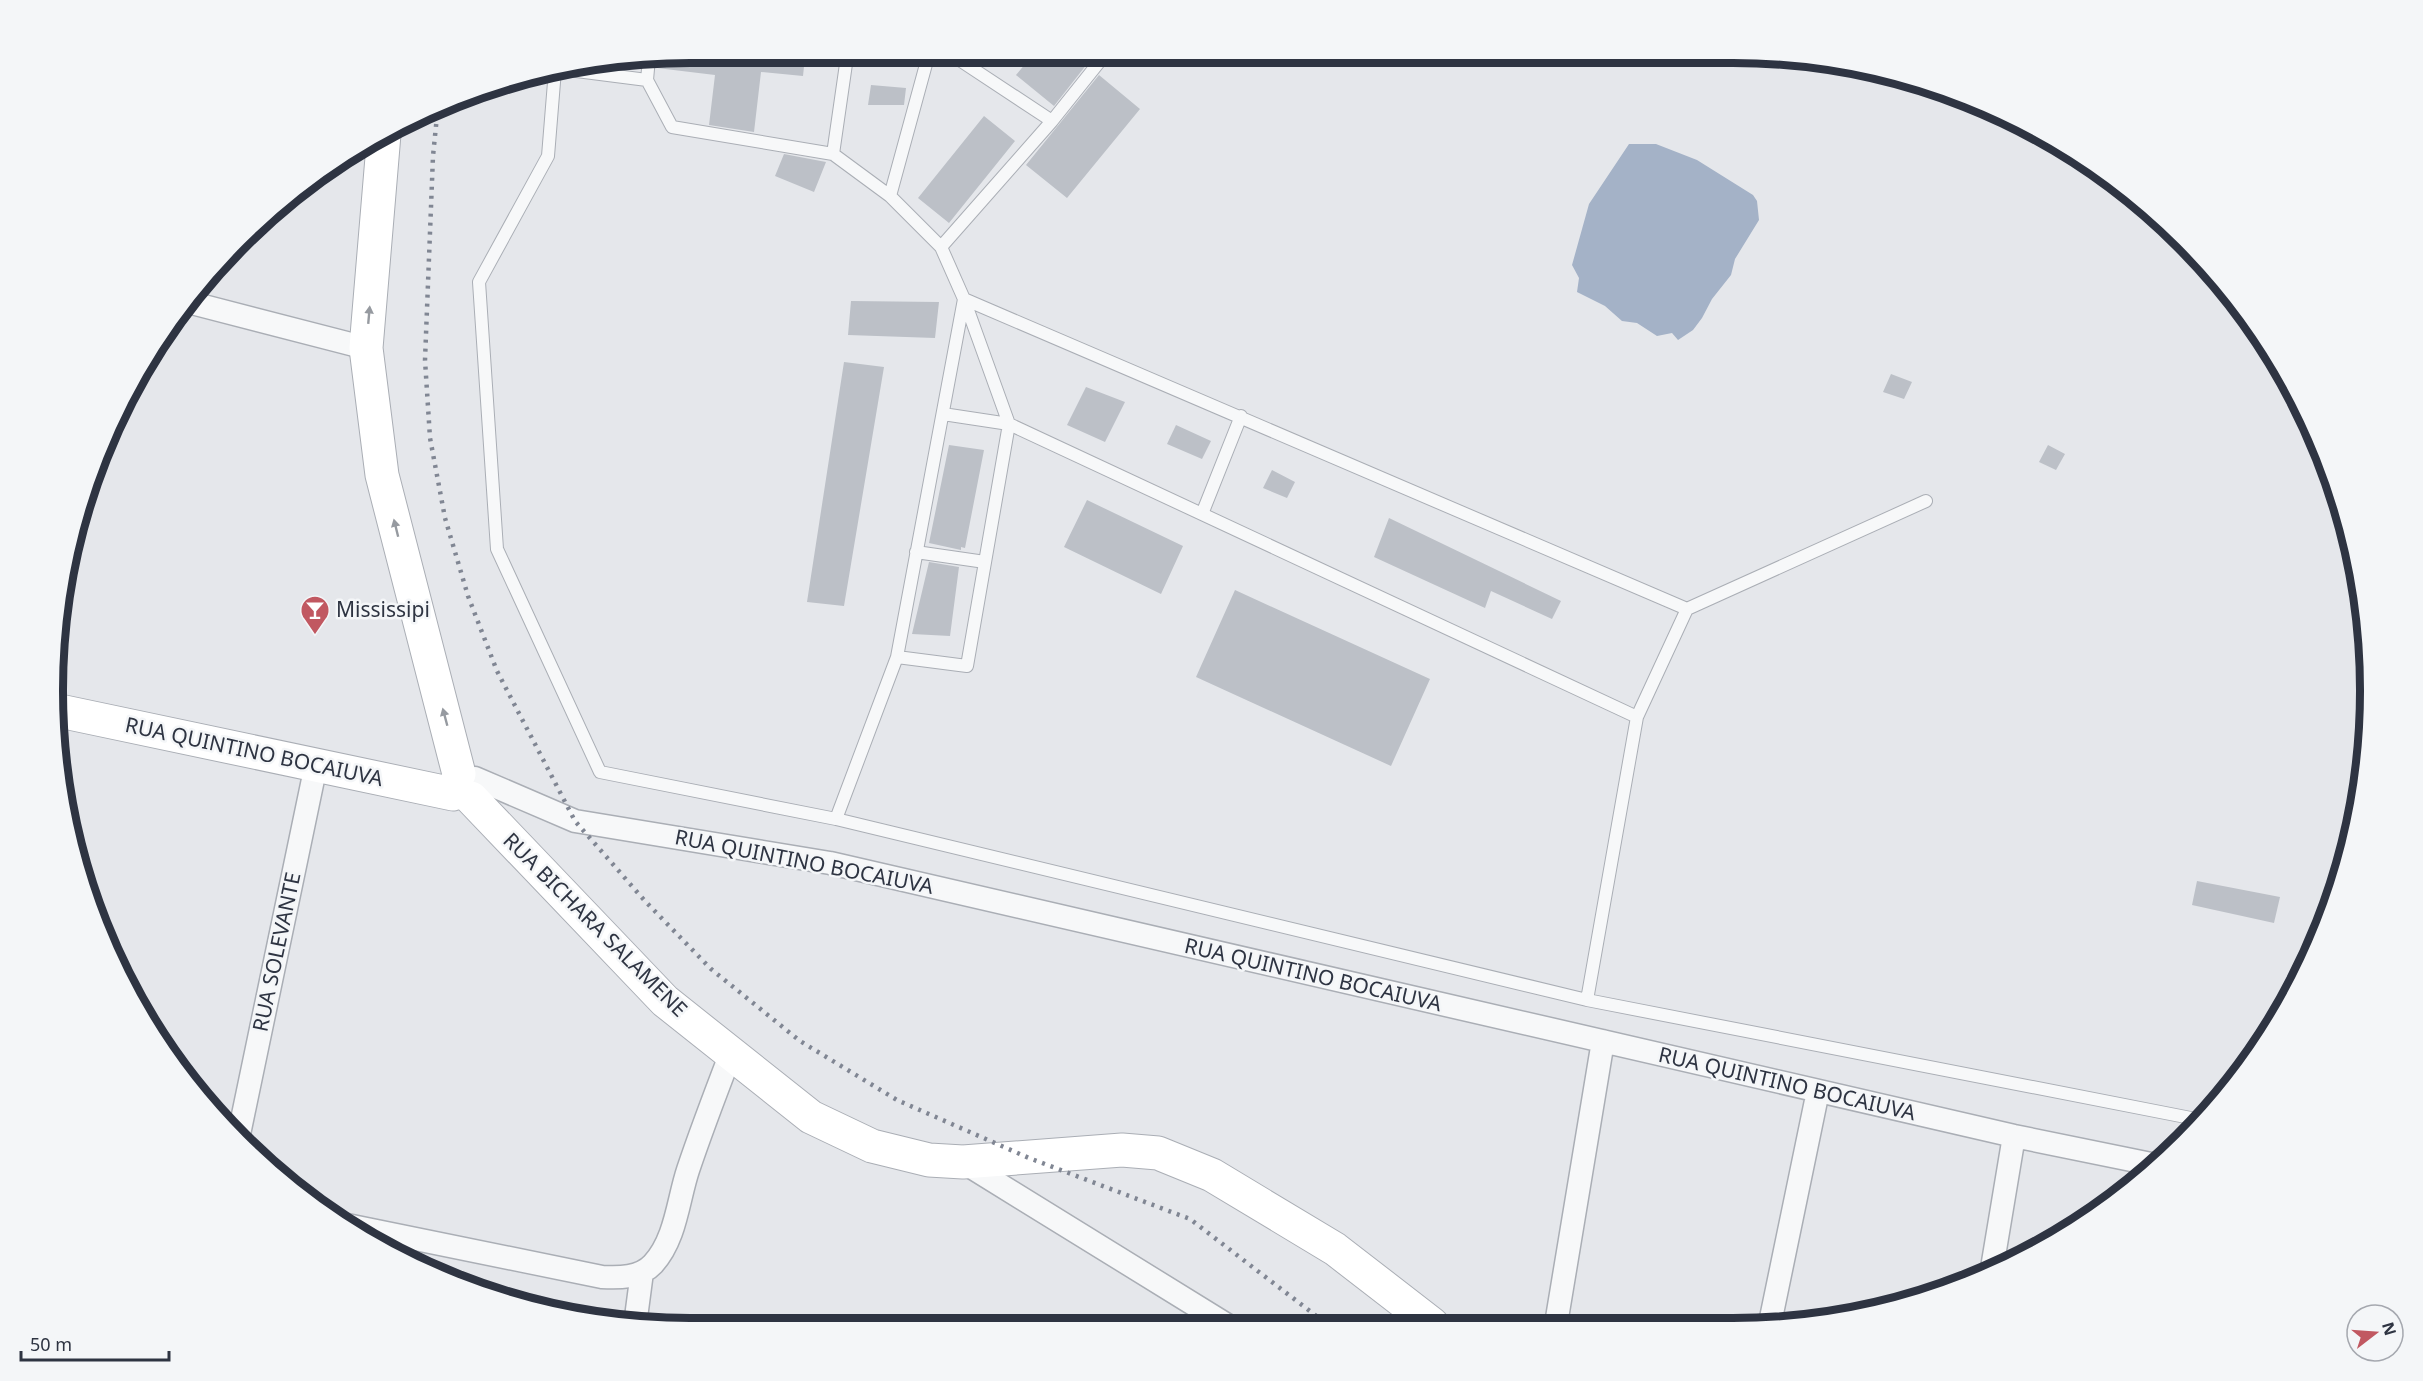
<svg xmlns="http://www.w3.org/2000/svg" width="2423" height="1381" font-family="'Noto Sans',sans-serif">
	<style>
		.water { fill: #a4b2c7 }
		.building { fill: #bcc0c7 }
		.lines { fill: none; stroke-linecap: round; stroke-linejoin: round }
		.lane-casing { stroke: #aaaeb5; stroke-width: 14 }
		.street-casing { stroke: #aaaeb5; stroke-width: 25 }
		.secondary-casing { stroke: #aaaeb5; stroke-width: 35 }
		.lane { stroke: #f7f8f9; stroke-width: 12 }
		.street { stroke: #f7f8f9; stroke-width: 22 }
		.secondary { stroke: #fff; stroke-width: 33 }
		.rail { stroke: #808693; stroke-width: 4.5; stroke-dasharray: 3 6; stroke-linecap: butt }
		.oneway { fill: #969aa0 }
		.labels { text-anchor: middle; stroke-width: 5; stroke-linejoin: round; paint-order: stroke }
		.poi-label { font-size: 21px; fill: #2e3442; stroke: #f4f6f8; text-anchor: start }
		.street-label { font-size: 21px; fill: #2e3442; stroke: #f4f6f8 }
		.rim { fill: none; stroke: #2e3442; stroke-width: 8 }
	</style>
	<rect width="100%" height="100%" fill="#e5e7eb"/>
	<path class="water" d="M1629,144H1656L1697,160L1753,195L1757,201L1759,220L1735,259L1731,275L1712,299L1702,318L1693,330L1678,340L1672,333L1657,336L1637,323L1622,321L1605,306L1577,292L1579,278L1572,265L1589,204Z"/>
	<path class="building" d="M1077,56L1087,64L1054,106L1016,75L1031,57Z
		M805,57L803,76L761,72L754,132L709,125L715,75L657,68L658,58Z
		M1099,75L1140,109L1067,198L1026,165Z
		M871,85L906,88L904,105H868Z
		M984,116L1015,141L949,223L918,198Z
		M784,154L826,162L814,192L775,176Z
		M851,301L939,302L935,338L848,335Z
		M844,362L884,367L844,606L807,602Z
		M1891,374L1912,382L1904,399L1883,392Z
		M1086,387L1125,402L1105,442L1067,425Z
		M1176,425L1211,441L1202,459L1167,444Z
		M949,445L984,450L965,548L961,547V550L929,543Z
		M2048,445L2065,454L2056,470L2039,462Z
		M1272,470L1295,482L1287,498L1263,488Z
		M1087,500L1183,546L1161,594L1064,547Z
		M1389,518L1561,601L1552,619L1491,591L1485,608L1374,557Z
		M929,562L959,567L950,636L912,634Z
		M1235,590L1430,679L1391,766L1196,677Z
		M2197,881L2280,897L2274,923L2192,905Z"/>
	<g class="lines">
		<g class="lane-casing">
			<path id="lane" d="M1104,56L1052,121L941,247L964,299L1009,424L1637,717
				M955,57L1052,121
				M649,58L647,80L672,127L833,154L890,196L941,247
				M561,69L647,80
				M555,70L548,156L479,282L497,549L600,772L836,819L897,657
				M833,154L847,57
				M890,196L928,57
				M943,414L1009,424L967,666L897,657L964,299L1687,609L1926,501
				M1202,514L1241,416
				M916,552L985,562
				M1687,609L1637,717L1587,1000L2201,1120
				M836,819L1587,1000"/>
		</g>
		<g class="street-casing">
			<path id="street" d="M188,302L366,348
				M475,778L575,821L830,863L2014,1136L2156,1165
				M238,1139L316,765
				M963,1162L1227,1325
				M347,1225L602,1277C619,1278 640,1278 653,1264C676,1239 678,1200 688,1170C701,1131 716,1092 731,1053
				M1992,1268L2014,1136
				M1770,1323L1818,1091
				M1556,1324L1603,1041
				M635,1325L642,1272"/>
		</g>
		<g class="secondary-casing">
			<path id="secondary" d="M384,134L366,348L382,475L459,774
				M55,710L453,794
				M471,798L665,1001L811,1117L872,1146L929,1160L963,1162L1122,1150L1158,1153L1212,1175L1335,1249L1432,1324"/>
		</g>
		<use href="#lane" class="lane"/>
		<use href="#street" class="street"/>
		<use href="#secondary" class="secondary"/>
		<path class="rail" d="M438,106L433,156L425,360L430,438L445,518L468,596L497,671L575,821L645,901L711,969L800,1041L897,1100L1029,1158L1190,1219L1328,1325"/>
	</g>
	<defs><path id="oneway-solid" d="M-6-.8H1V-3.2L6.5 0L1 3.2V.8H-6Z" transform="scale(1.5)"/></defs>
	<g class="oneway">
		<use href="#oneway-solid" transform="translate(369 315) rotate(-85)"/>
		<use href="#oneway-solid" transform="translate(396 528) rotate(-104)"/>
		<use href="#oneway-solid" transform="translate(445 717) rotate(-105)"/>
	</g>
	<defs>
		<g id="bar-pin" transform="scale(1.5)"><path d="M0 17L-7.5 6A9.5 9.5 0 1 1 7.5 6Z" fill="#c15861" stroke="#f4f6f8"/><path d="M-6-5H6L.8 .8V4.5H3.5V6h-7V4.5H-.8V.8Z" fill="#fff"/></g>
	</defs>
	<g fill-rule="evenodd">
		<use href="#bar-pin" x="315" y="610"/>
	</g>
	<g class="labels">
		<g class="poi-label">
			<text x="336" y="617">Mississipi</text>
		</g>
		<g class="street-label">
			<text transform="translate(254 752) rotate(12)" y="7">RUA QUINTINO BOCAIUVA</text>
			<text transform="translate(804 862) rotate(11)" y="7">RUA QUINTINO BOCAIUVA</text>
			<text transform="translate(595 925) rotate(45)" y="7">RUA BICHARA SALAMENE</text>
			<text transform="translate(277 952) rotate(-78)" y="7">RUA SOLEVANTE</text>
			<text transform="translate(1313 975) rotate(13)" y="7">RUA QUINTINO BOCAIUVA</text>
			<text transform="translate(1787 1084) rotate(13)" y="7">RUA QUINTINO BOCAIUVA</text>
		</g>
	</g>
	<path d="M0 0H2423V1381H0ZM690 63H1733A627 627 0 0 1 2360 690V691A627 627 0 0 1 1733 1318H690A627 627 0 0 1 63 691V690A627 627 0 0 1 690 63Z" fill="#f4f6f8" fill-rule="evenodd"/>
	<path class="rim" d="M690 63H1733A627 627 0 0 1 2360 690V691A627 627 0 0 1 1733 1318H690A627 627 0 0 1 63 691V690A627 627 0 0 1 690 63Z"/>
	<g transform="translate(2375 1333) rotate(73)"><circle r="28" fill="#f4f6f8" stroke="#a5a8af" stroke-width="1.5"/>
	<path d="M0-4.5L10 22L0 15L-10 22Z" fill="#c15861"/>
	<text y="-9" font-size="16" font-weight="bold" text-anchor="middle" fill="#2e3442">N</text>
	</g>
	<path d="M21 1351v9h148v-9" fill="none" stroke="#2e3442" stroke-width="3"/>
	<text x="30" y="1351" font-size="18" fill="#2e3442" stroke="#f4f6f8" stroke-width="4.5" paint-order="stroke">50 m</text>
</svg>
